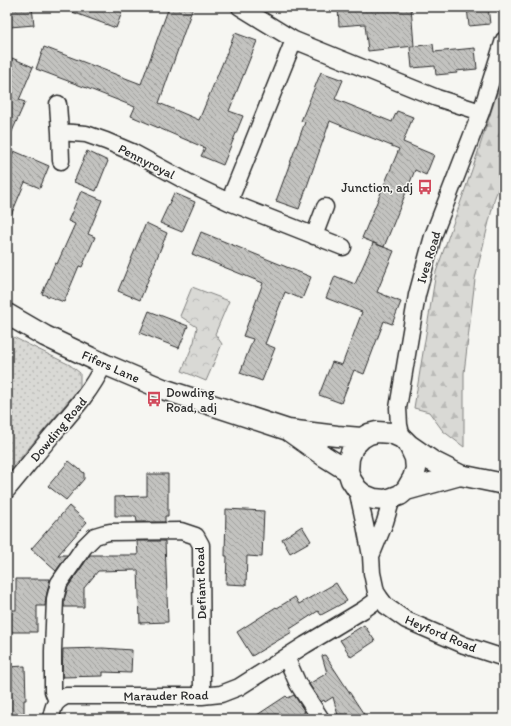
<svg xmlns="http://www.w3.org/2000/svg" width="511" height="726" font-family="Itim,sans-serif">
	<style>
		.grass { fill: url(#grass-dots); stroke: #828280 }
		.forest { fill: url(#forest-firs); stroke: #828280 }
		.park { fill: url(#park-crowns); stroke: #828280 }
		.building { fill: url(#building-back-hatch); stroke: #2b2b2b }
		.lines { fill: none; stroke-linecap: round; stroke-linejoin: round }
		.minor-casing { stroke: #2b2b2b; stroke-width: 19 }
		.tertiary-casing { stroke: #2b2b2b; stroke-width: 23 }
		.minor { stroke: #f6f6f2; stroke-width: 16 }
		.tertiary { stroke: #f6f6f2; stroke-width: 20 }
		.labels { text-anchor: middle; stroke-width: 3; stroke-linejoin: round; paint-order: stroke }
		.street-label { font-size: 13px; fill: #2b2b2b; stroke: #f6f6f2 }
		.poi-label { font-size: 13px; fill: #2b2b2b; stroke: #f6f6f2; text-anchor: end }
	</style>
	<defs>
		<pattern id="grass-dots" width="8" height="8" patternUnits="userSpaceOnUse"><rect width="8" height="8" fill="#d9d9d5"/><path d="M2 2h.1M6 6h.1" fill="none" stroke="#babab7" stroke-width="1.8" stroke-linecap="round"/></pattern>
		<pattern id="forest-firs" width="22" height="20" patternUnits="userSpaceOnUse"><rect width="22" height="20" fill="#d9d9d5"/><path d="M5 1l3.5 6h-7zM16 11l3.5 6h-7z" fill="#babab7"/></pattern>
		<pattern id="park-crowns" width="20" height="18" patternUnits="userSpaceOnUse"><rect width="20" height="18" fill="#d9d9d5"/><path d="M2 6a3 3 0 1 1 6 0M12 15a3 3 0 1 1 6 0" fill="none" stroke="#babab7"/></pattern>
		<pattern id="building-back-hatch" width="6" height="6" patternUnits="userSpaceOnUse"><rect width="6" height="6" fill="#c3c3c0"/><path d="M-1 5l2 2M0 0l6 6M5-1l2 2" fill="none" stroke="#9f9f9c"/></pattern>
	</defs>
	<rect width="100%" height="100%" fill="#f6f6f2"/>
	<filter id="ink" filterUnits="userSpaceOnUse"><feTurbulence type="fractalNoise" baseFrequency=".025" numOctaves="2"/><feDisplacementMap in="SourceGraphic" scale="8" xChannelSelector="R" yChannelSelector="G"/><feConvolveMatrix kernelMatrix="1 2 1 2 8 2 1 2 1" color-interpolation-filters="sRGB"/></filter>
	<g filter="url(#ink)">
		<path class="grass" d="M7,334L70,365L80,373V387L7,474Z"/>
		<path class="forest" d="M504,72V174L495,197L475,279L464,373V447L443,431L429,412L414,408L436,272L474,164Z"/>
		<path class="park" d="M192,287L229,301L215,334L222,344L206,381L182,371L194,342L197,327L180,316Z"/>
		<path class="building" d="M8,7H32L34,25L10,27Z
			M64,7H124L116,28L64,9Z
			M169,7H193L159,103L199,120L235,33L257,41L229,111L243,116L223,165L201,156L205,148L131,116L135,107L92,90L36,69L44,47L141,84Z
			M338,7H411L414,46L368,51L365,24L339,26Z
			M467,7H488L490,24L469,26Z
			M433,44L434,52L475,48L477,69L456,71L457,73L436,75L435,66L412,68L410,47Z
			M12,58L33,67L19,100L25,102L7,143V68Z
			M321,72L343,80L335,99L392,122L397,111L413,117L403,142L434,155L426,175L415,170L384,247L362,238L399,149L330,121L299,209L276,201L305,122L301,121Z
			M14,151L49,166L40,188L25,182L7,225V167Z
			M87,151L108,161L96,191L74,182Z
			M81,191L102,200L88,234L95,237L82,267L79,266L64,302L42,294L55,263L57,264L75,224L68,221Z
			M174,193L195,202L182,232L160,223Z
			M146,223L167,233L140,300L118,291Z
			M201,232L311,277L302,299L285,292L265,344L275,348L262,381L240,373L253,339L243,336L263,283L192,254Z
			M373,243L394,251L377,292L401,302L392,324L384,321L364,374L354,370L341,403L319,395L332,362L342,365L362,312L326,298L335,276L355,284Z
			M149,311L188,326L179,348L140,333Z
			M69,461L84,473V479L66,500L48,486Z
			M147,474H168V516H165V522H137L136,516H115V497L147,496Z
			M69,506L87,522L58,555H67L56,571L31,549Z
			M226,509L264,511L262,557L247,556L246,585L226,584L227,556H225Z
			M302,526L311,541L290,553L282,539Z
			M137,541H165L168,622L140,623L138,570L98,571L84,588V607H64V600L68,587L90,555H138Z
			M16,579H50L46,597L45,606H37V632H7V610H16Z
			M336,583L347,601L321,615L318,611L290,629L292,632L252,656L237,632L276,607L277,608L295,597L299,604Z
			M364,625L375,641L351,657L340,640Z
			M103,648L132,650L131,673L103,672V676L62,677L63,649Z
			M325,655L367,719H339L333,697L325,702L324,700L321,702L309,684L327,673L322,656Z
			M25,666L26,700H24V719H7V667Z
			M294,695L305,712L295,719H251L286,696L288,698Z"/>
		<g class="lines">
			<g class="minor-casing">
				<path id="minor" d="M240,7L294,40L437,98L481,112
					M58,104L60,132
					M61,161L60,132L86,134L106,141L132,152L193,185L229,202L343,247
					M229,202L294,40
					M314,236L325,207
					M402,438L399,425L398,408L417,295L433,236L481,112L504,40
					M357,489L365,525L371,556L372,573L376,592L380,598L386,606L406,620L464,645L504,658
					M7,490C23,471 38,452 54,433C73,411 91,391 104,364
					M371,556L385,522L392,498
					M286,657L298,684L321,719
					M57,701L53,691V651L55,599L59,583L84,547L95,536L105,533L110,532L181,531L196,536L201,545L202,696
					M51,719C53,706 54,702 66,696H202L221,694L239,687L305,645L363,610L380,598"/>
			</g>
			<g class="tertiary-casing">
				<path id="tertiary" d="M7,314L45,336L104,364L163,389L288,430L337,436L362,438
					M289,431L324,456L348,471
					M409,445L415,458L416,469L413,478L406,490L400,495L392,498L385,500L374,499L364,495L357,489L351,480L348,471L349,458L353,447L362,438L369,434L377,432L391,433L402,438L409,445L432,461L460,475L504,484
					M406,490L460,475"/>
			</g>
			<use href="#minor" class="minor"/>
			<use href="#tertiary" class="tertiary"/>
		</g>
	</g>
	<defs>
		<g id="bus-bare" transform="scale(1.2)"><path d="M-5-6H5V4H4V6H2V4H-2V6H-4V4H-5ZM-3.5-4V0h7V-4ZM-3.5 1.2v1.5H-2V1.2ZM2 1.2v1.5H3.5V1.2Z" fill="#d1495b" stroke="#f6f6f2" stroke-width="2.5" paint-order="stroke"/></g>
	</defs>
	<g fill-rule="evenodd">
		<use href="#bus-bare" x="425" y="187"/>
		<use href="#bus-bare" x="154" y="399"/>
	</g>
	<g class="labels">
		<g class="street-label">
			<text transform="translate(147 161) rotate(27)" y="5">Pennyroyal</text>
			<text transform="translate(428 257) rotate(-73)" y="5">Ives Road</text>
			<text transform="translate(111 366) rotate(24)" y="5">Fifers Lane</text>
			<text transform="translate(58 429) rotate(-50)" y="5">Dowding Road</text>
			<text transform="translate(200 583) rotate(-92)" y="5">Defiant Road</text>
			<text transform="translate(441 633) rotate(23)" y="5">Heyford Road</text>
			<text transform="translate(166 695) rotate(-1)" y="5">Marauder Road</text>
		</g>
		<g class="poi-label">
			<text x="413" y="192">Junction, adj</text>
			<text x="166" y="397" text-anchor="start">Dowding<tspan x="166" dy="15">Road, adj</tspan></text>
		</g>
	</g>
	<rect width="511" height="726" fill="none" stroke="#f6f6f2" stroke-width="24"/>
	<rect x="12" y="12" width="487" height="702" fill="none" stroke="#2b2b2b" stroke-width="1.5" filter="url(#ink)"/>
</svg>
